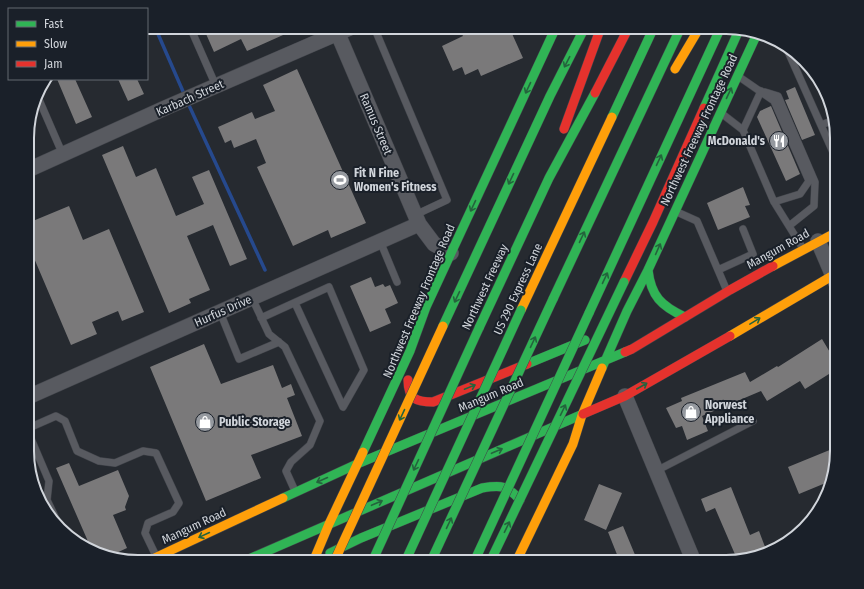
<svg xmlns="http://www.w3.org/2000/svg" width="864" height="589" font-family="'Fira Sans Condensed',sans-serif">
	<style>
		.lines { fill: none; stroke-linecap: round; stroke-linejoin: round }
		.stream { stroke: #26498d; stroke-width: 3.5 }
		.building { fill: #7a797a }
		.lane-casing { stroke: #42454b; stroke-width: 8 }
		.street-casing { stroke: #42454b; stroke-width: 16 }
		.fast-casing { stroke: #42454b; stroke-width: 10 }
		.slow-casing { stroke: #42454b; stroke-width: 10 }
		.jam-casing { stroke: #42454b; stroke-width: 10 }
		.lane { stroke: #585a60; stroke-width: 7 }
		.street { stroke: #585a60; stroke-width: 15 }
		.fast { stroke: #30b455; stroke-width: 9 }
		.slow { stroke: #ff9f0a; stroke-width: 9 }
		.jam { stroke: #e5322d; stroke-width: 9 }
		.fast-bridge-casing { stroke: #42454b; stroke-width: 10; stroke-linecap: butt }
		.slow-bridge-casing { stroke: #42454b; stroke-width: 10; stroke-linecap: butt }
		.fast-bridge { stroke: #30b455; stroke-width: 9 }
		.slow-bridge { stroke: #ff9f0a; stroke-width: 9 }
		.oneway { stroke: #24633d }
		.labels { text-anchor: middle; stroke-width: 4; stroke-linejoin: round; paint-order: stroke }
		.street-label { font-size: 12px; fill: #d1d5db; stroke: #1a2029 }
		.poi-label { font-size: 12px; font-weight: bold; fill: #d1d5db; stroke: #1a2029; text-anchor: start }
		.rim { fill: none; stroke: #d1d5db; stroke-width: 2 }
	</style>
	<rect width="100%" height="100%" fill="#262a30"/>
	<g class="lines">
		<path class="stream" d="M155,27L185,96
			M187,101L265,270"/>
	</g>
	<path class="building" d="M203,27H301L247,51L241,39L214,52Z
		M458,27H509L523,58L481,76L478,69L465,75L462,67L453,71L442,46L463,36Z
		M297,69L366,223L331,238L328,230L293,246L257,167L266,163L256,139L234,148L231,140L225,143L218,127L252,112L255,119L275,111L263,85Z
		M57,79H75L92,117L76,124Z
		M118,79H137L144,94L128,101Z
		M795,87L815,135L802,140L785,100L789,99L786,91Z
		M771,106L800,174L786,181L757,117L760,111Z
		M123,146L136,177L156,168L176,216L204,204L192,177L209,170L247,259L230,266L213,225L187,236L210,290L189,299L191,303L169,313L102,155Z
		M743,187L750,205L745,206L750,217L718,230L707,203Z
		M69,206L83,240L109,229L144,312L122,321L118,311L92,322L97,334L71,345L28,244V223Z
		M371,277L375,287L383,284L385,287L390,285L398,303L385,309L391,323L370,332L350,286Z
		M822,339L837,364V369L805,389L800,381L767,401L761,391L702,416L708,431L687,440L682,426L676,428L666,408L682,401L681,398L745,372L750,382L777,366L778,367Z
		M204,344L221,384L273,365L282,388L291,384L295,395L287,398L302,436L251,455L261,478L206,501L150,367Z
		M837,447V458L828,482L799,494L788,467Z
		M69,463L79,486L118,470L129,496L125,507L126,510L113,515L127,548L112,555L90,546L56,468Z
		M599,484L622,493L606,530L584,520Z
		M731,487L750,535L759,531L767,552L737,559L715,508L706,512L701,499Z
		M623,526L638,562H620L608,532Z"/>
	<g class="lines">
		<g class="lane-casing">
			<path id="lane" d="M190,27L216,86
				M374,27L447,200L415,215
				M786,47L837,161
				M738,76L774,101L809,181L800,194L774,202
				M765,92L778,96L815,182L814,206L789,226
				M37,95L63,155
				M721,113L743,130L774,202L802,247
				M821,125L834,120
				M743,130L761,91
				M677,212L697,221L727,291
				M380,241L397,282
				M718,270L753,254L743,229
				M252,298L269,334L285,347L320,421L310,445L291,462L286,471L295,491
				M220,312L239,359L279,342
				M261,318L329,287L364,370L343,407L295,303
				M656,471L753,421
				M59,525L47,500L49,481L29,434L31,427L56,416L65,421L77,451L99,461L115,463L143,451L156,453L179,503L173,512L148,523L145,533L156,556"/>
		</g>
		<g class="street-casing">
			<path id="street" d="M335,27L419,224L434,244L451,253
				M28,170L165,108L352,27
				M818,241L836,283
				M625,396L694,562
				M28,397L419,224"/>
		</g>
		<g class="fast-casing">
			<path id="fast" d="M704,108L739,30
				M612,117L654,27
				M648,270C651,296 661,306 685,317
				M553,299L681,27
				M589,313L721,27
				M479,328L549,178L595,93
				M527,364L585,340
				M602,368L627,311L648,270L756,36
				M363,452L410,351L426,307L556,27
				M283,498L357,464L625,352
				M330,553L361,538L482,488C501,485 507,485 520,500
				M242,562L583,414"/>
		</g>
		<g class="slow-casing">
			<path id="slow" d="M675,69L700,27
				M773,266L837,232
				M521,310L612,117
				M730,336L837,273
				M146,562L283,498
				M313,562L329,524L363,452
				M516,562L573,444L582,415L602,368"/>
		</g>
		<g class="jam-casing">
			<path id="jam" d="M595,93L629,27
				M564,129L601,27
				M624,282L653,222L704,108
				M625,352L632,349L730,290L773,266
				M408,380C408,399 416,402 433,402L527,364
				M583,414L625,396L730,336"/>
		</g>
		<use href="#lane" class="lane"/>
		<use href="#street" class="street"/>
		<use href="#fast" class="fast"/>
		<use href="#slow" class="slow"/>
		<use href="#jam" class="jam"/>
		<g class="fast-bridge-casing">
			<path id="fast-bridge" d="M443,326L550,96L585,27
				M432,559L553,299
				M372,562L479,328
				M405,562L521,310
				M474,562L589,313
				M490,562L624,282"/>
		</g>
		<g class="slow-bridge-casing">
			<path id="slow-bridge" d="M334,562L443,326"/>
		</g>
		<use href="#fast-bridge" class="fast-bridge"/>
		<use href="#slow-bridge" class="slow-bridge"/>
	</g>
	<defs><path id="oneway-shaft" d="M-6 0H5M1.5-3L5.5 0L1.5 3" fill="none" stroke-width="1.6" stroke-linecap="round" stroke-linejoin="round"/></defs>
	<g class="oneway">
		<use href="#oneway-shaft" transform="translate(567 62) rotate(117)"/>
		<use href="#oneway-shaft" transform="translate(528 88) rotate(115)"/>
		<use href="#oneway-shaft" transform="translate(729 93) rotate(-65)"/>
		<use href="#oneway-shaft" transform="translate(659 160) rotate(-65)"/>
		<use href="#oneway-shaft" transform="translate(511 179) rotate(115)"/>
		<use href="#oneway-shaft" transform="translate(473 206) rotate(115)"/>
		<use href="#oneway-shaft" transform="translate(582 237) rotate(-65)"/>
		<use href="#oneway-shaft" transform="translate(658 249) rotate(-66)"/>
		<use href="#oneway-shaft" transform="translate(605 278) rotate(-65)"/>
		<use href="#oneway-shaft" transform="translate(457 297) rotate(115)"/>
		<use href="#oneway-shaft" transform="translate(755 321) rotate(-31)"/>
		<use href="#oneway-shaft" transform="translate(533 342) rotate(-65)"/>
		<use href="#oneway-shaft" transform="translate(642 386) rotate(-30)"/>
		<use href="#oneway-shaft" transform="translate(470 387) rotate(-22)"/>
		<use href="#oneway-shaft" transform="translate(563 410) rotate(-64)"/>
		<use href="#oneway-shaft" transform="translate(402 415) rotate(115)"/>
		<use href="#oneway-shaft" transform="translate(497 451) rotate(-23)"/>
		<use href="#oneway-shaft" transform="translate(416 465) rotate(115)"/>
		<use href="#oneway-shaft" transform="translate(322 480) rotate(156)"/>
		<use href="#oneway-shaft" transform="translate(377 503) rotate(-23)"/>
		<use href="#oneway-shaft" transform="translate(449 523) rotate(-65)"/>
		<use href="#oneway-shaft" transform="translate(507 527) rotate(-64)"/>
		<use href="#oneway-shaft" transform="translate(204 535) rotate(155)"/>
	</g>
	<defs>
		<g id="restaurant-disc" transform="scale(1)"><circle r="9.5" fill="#95999f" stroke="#1a2029"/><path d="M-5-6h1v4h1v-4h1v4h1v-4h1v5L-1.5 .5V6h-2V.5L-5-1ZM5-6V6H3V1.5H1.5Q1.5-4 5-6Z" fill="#fff"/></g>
		<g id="stadium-disc" transform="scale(1)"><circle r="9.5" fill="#95999f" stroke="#1a2029"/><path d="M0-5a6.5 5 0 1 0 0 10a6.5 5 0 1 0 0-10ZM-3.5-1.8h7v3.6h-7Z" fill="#fff"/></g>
		<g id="shop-disc" transform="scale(1)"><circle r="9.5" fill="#95999f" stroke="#1a2029"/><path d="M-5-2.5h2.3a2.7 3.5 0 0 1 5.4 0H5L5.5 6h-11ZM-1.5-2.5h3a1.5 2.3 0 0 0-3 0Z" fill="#fff"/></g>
	</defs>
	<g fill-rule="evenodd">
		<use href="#restaurant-disc" x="779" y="141"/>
		<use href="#stadium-disc" x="340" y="180"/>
		<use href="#shop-disc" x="691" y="412"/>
		<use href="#shop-disc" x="205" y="422"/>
	</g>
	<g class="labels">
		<g class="street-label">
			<text transform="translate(190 98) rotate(-24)" y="4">Karbach Street</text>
			<text transform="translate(376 124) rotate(67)" y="4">Ramus Street</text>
			<text transform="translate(699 130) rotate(-65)" y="4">Northwest Freeway Frontage Road</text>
			<text transform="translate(778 249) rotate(-29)" y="4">Mangum Road</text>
			<text transform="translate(485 287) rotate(-65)" y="4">Northwest Freeway</text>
			<text transform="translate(518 289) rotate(-65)" y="4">US 290 Express Lane</text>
			<text transform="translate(419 301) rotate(-67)" y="4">Northwest Freeway Frontage Road</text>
			<text transform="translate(223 311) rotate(-24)" y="4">Hurfus Drive</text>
			<text transform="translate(491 395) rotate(-23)" y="4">Mangum Road</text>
			<text transform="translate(194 526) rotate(-25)" y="4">Mangum Road</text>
		</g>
		<g class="poi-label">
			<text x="765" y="145" text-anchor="end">McDonald's</text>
			<text x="354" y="177">Fit N Fine<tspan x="354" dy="14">Women's Fitness</tspan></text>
			<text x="705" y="409">Norwest<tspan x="705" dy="14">Appliance</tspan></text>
			<text x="219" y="426">Public Storage</text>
		</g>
	</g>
	<path d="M0 0H864V589H0ZM138 34H726A104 104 0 0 1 830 138V451A104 104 0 0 1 726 555H138A104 104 0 0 1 34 451V138A104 104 0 0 1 138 34Z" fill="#1a2029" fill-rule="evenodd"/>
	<path class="rim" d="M138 34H726A104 104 0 0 1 830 138V451A104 104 0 0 1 726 555H138A104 104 0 0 1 34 451V138A104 104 0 0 1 138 34Z"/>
	<rect x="8" y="8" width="140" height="72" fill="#1a2029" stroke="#636870"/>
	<rect x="16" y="21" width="20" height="6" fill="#30b455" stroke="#636870"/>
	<text x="44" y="28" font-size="12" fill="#d1d5db">Fast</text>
	<rect x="16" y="41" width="20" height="6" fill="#ff9f0a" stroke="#636870"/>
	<text x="44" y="48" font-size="12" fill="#d1d5db">Slow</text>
	<rect x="16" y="61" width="20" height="6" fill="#e5322d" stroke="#636870"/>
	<text x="44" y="68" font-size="12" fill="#d1d5db">Jam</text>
</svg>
